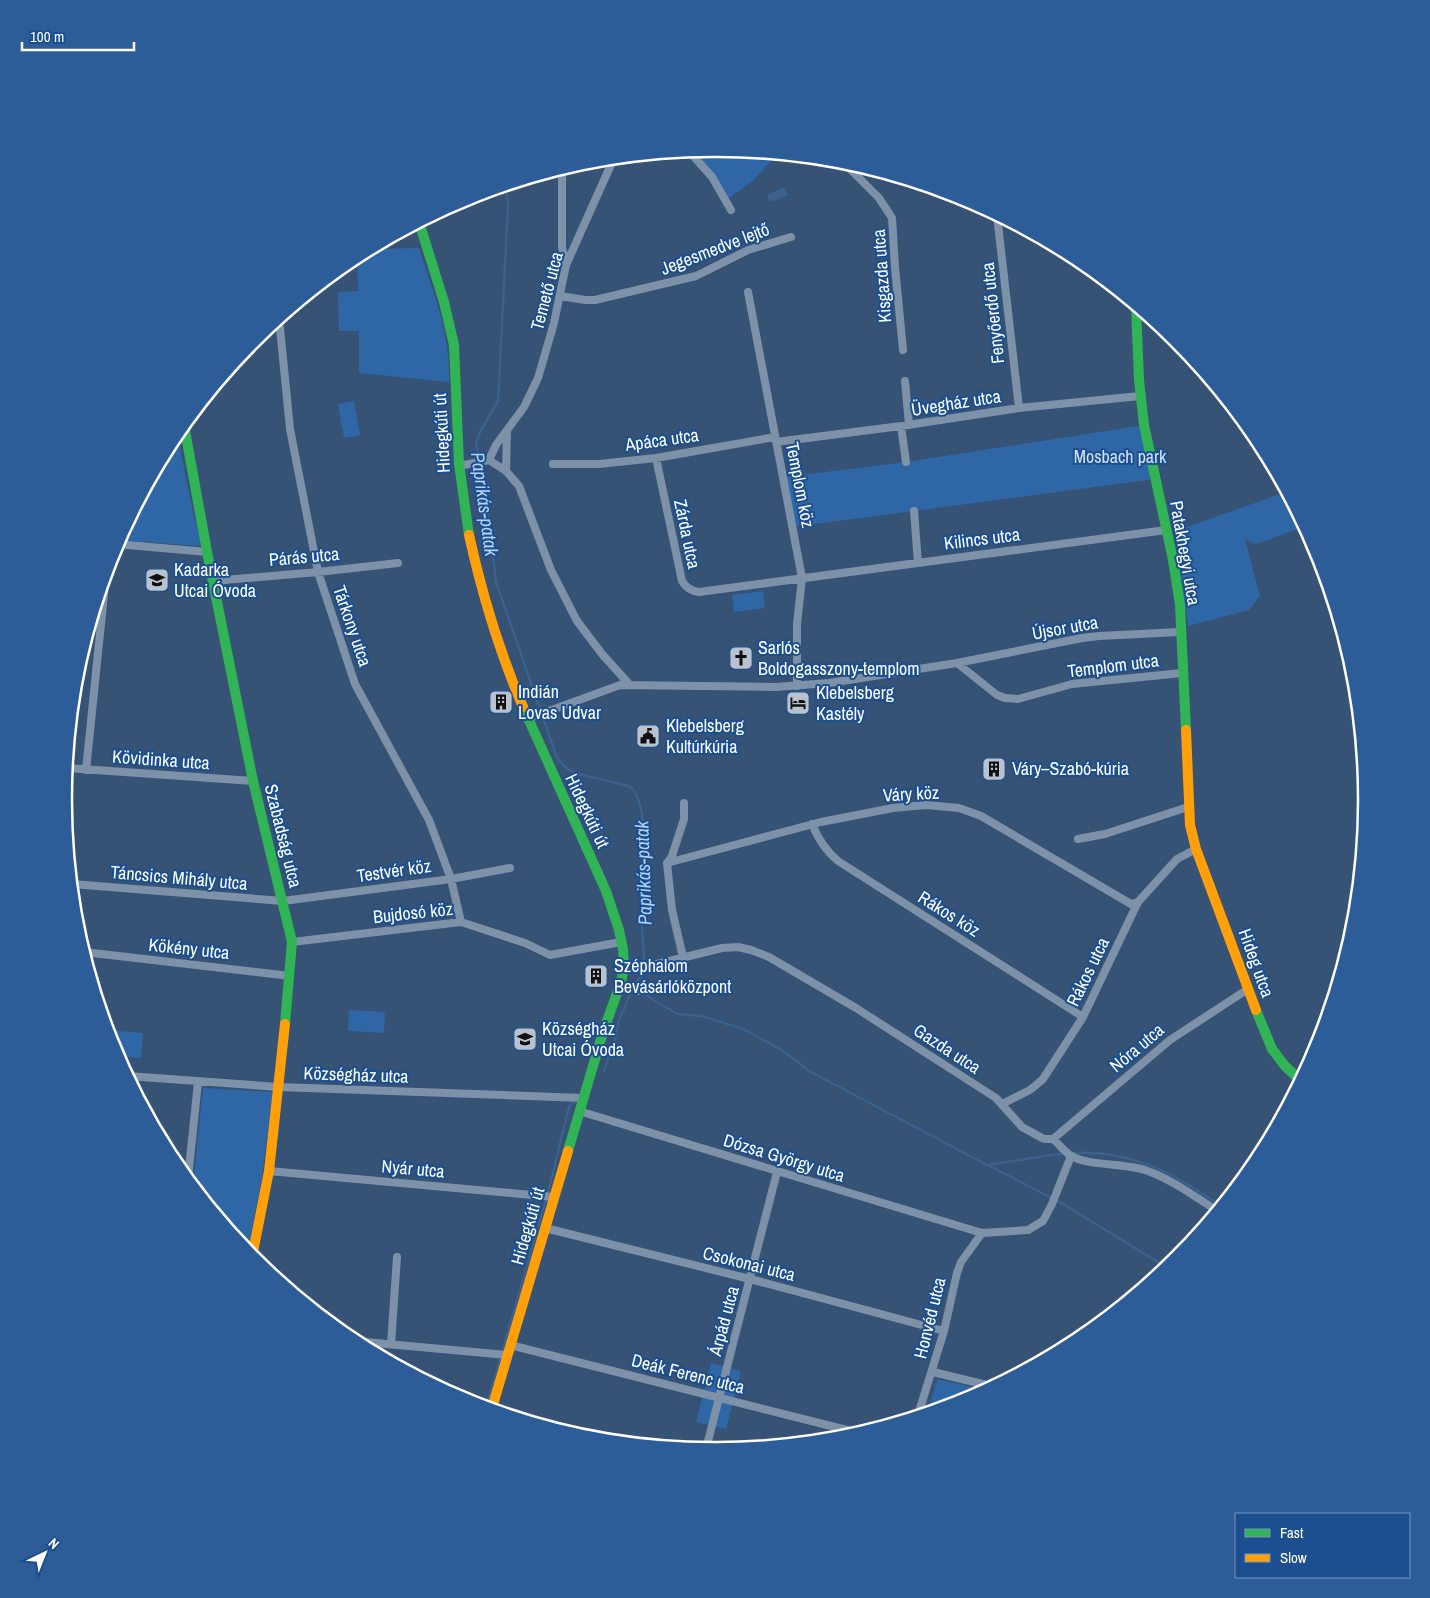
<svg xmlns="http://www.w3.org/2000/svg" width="1430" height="1598" font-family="'Archivo Narrow',sans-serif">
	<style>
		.green { fill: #2f66a5 }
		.water { fill: #3b618d }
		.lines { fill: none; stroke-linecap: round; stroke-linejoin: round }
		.stream { stroke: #3b618d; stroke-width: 2.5 }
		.street { stroke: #7d92a8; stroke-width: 8 }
		.fast { stroke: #30b455; stroke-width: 10 }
		.slow { stroke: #ff9f0a; stroke-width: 10 }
		.labels { text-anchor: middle; stroke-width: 4; stroke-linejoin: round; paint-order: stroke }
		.street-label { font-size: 18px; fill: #fff; stroke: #1b4f8f }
		.park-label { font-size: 18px; fill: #cfe3fa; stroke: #1b4f8f }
		.poi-label { font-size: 18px; fill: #fff; stroke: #1b4f8f; text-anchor: start }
		.water-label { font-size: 19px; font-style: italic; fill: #b5d3f5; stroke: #1b4f8f }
		.rim { fill: none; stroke: #fff; stroke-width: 2.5 }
	</style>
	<rect width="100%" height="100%" fill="#365274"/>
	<path class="green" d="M715,148L777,154L753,181L726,200L688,150Z
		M419,248C434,295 450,331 449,382L359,373V331H339L338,292L358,291L357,255L369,249Z
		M354,401L360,435L344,438L338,404Z
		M1144,425L1156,479L793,527L784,477L906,462Z
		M177,433L194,517L201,538L200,545L196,546L119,540Z
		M1286,492L1304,527L1256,544L1245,539L1260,596L1249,610L1188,626L1175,531Z
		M763,591L765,608L734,612L732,595Z
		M349,1010L385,1012L384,1033L348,1031Z
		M108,1030L143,1033L141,1058L117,1056Z
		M203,1088L273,1092L263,1171L248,1251L193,1184Z
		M711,1363L741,1371L726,1429L696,1422Z
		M937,1379L984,1390L964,1401L928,1412Z"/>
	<path class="water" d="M784,187L788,195L772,202L771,200L769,201L767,197L769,194Z"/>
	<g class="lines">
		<path class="stream" d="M506,185L508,206L498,401L480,432L476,443L485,489L496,582L557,758L566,768L574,773L629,786C653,801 643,899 642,926C642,938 645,958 644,969C643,974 637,981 634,986L655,1001L678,1014L702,1016L743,1029L780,1049L811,1072L987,1165L1065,1153
			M604,1071L615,1039L619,1020L634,986
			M1073,1153C1134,1150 1171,1173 1220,1205
			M988,1165L1063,1204L1166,1267
			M486,1407L548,1193L568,1111L570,1105L575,1102"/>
		<path class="street" d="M688,150L712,177L731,210
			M841,160L879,198L892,218L895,267L903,350
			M562,168V247L566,265
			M997,215L1019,408
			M748,292L802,578L797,624V686
			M560,296L585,300H595L696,276L748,250L791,237
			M279,318L290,429L318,572L355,684L429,820L451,879L461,922
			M905,381L909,425
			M901,426L906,462
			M776,442L901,426L1019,408L1140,396
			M656,458L682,581C686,588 691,591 699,592L1166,530
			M489,460L496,445L524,407L538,378L554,323L566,265L614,158
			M489,460L506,471L519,486L551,570L577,621L602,654L629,684
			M553,464H599L656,458L775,437
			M459,466L489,460
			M506,471L507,431
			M914,511L918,563
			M116,544L207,552
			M213,581L318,572L398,563
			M957,663L997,695L1005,698L1018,699L1072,684L1182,673
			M527,719L620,685L776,687L829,683L957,663L1082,638L1099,636L1180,632
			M67,768L253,781
			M86,770L106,575
			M812,824C818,839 826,851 838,861L1083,1017
			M1078,839L1105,834L1188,807
			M667,863L821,822L893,808L926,805L959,808L981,816L1131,904L1138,902
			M72,884L283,901L451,879L510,868
			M292,942L461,922L525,943L550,955L621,942
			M84,952L290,976
			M683,957L672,910L667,863L672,856L684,819V803
			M624,967L657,964L722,948L738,947L751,950L769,957L856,1008L996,1098L1022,1127L1044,1139H1053C1059,1144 1064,1151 1070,1155C1085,1166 1125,1163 1145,1170C1171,1179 1194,1196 1216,1210
			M638,991L641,986
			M128,1076L279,1087L583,1098
			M1002,1104L1030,1090L1043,1079L1083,1017L1138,902L1177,859L1196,849
			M579,1111L982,1233L1028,1230L1043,1221L1052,1204L1071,1156
			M1053,1139L1170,1040L1248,989
			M269,1171L554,1197
			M188,1178L198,1082
			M545,1228L750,1279L944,1331
			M354,1341L507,1355
			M391,1344L397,1257
			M510,1345L859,1433
			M933,1372L991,1386
			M918,1415L944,1331L957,1273L961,1262L982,1233
			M706,1449L777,1172"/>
		<path class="fast" d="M419,222L444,302L454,345L459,464L469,535
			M1136,306L1139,380L1144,425L1173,560L1180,605L1186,730
			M184,425L208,557L253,781L292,942L285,1024
			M523,707L606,891L619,930L623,949L624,967L621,982L603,1032L568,1151
			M1256,1010L1272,1049L1285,1066L1300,1080"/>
		<path class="slow" d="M469,535C482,594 499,651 523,707
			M1186,730L1190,825L1196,849L1256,1010
			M252,1257L269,1171L285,1024
			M492,1408L568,1151"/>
	</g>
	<defs>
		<g id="school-square" transform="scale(1.25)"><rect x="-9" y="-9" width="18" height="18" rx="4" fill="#b9c2ce" stroke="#1b4f8f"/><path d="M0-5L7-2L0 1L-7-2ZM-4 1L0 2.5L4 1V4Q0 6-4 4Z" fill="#111"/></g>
		<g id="church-square" transform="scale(1.25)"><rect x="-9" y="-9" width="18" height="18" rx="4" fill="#b9c2ce" stroke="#1b4f8f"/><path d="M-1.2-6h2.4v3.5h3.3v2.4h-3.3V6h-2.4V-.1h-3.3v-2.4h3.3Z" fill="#111"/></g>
		<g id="building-square" transform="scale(1.25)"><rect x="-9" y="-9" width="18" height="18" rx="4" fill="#b9c2ce" stroke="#1b4f8f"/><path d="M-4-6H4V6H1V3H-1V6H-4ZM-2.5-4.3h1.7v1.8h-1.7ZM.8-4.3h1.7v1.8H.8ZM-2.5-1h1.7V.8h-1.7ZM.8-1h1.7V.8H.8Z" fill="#111"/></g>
		<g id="hotel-square" transform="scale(1.25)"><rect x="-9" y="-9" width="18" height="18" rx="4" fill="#b9c2ce" stroke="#1b4f8f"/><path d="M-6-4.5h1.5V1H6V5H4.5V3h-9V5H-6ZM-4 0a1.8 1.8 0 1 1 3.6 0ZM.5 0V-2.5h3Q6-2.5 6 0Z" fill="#111"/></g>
		<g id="civic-square" transform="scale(1.25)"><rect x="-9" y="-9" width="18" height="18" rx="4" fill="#b9c2ce" stroke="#1b4f8f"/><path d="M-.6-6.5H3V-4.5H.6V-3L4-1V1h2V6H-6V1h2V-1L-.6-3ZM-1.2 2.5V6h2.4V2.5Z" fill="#111"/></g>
	</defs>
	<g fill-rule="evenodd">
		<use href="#school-square" x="157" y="580"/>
		<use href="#church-square" x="741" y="658"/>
		<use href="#building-square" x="501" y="702"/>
		<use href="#hotel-square" x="798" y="703"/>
		<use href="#civic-square" x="648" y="736"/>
		<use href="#building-square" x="994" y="769"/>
		<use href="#building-square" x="596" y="976"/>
		<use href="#school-square" x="525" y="1039"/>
	</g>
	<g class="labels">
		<g class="street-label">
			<text transform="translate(715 249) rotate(-21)" y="6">Jegesmedve lejtő</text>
			<text transform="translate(882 276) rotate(-94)" y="6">Kisgazda utca</text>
			<text transform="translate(547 291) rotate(-75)" y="6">Temető utca</text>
			<text transform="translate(993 313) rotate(-96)" y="6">Fenyőerdő utca</text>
			<text transform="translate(956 403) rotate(-9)" y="6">Üvegház utca</text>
			<text transform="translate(442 433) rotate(-93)" y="6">Hidegkúti út</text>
			<text transform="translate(662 440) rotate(-8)" y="6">Apáca utca</text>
			<text transform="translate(800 485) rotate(79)" y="6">Templom köz</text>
			<text transform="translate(687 534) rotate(78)" y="6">Zárda utca</text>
			<text transform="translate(982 539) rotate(-7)" y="6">Kilincs utca</text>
			<text transform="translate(1185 553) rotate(80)" y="6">Patakhegyi utca</text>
			<text transform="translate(304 557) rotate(-5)" y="6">Párás utca</text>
			<text transform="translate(352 626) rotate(71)" y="6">Tárkony utca</text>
			<text transform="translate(1065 628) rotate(-10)" y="6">Újsor utca</text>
			<text transform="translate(1113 666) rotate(-7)" y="6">Templom utca</text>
			<text transform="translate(161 760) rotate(4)" y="6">Kövidinka utca</text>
			<text transform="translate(911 794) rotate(-3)" y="6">Váry köz</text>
			<text transform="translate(587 811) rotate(65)" y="6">Hidegkúti út</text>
			<text transform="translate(283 836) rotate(76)" y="6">Szabadság utca</text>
			<text transform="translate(394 871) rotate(-8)" y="6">Testvér köz</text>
			<text transform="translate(179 878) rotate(5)" y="6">Táncsics Mihály utca</text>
			<text transform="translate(413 913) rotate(-6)" y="6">Bujdosó köz</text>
			<text transform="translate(949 914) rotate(32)" y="6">Rákos köz</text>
			<text transform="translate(189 949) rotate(6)" y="6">Kökény utca</text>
			<text transform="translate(1256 963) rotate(70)" y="6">Hideg utca</text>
			<text transform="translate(1088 972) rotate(-64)" y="6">Rákos utca</text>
			<text transform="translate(1137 1048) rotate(-40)" y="6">Nóra utca</text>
			<text transform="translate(947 1049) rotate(33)" y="6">Gazda utca</text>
			<text transform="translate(356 1075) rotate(2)" y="6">Községház utca</text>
			<text transform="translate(784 1158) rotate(17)" y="6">Dózsa György utca</text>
			<text transform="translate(413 1169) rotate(5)" y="6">Nyár utca</text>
			<text transform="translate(528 1226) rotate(-74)" y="6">Hidegkúti út</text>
			<text transform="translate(749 1264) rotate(14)" y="6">Csokonai utca</text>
			<text transform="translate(930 1318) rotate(-76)" y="6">Honvéd utca</text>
			<text transform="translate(724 1321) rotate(-75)" y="6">Árpád utca</text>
			<text transform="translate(688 1374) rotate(14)" y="6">Deák Ferenc utca</text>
		</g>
		<g class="park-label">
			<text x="1120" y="463">Mosbach park</text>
		</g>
		<g class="poi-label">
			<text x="174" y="576">Kadarka<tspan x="174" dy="21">Utcai Óvoda</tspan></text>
			<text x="758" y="654">Sarlós<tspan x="758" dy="21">Boldogasszony-templom</tspan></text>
			<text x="518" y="698">Indián<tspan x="518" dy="21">Lovas Udvar</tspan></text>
			<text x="816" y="699">Klebelsberg<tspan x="816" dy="21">Kastély</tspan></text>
			<text x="666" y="732">Klebelsberg<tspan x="666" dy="21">Kultúrkúria</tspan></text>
			<text x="1012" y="775">Váry–Szabó-kúria</text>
			<text x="614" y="972">Széphalom<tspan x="614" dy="21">Bevásárlóközpont</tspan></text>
			<text x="542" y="1035">Községház<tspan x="542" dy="21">Utcai Óvoda</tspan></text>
		</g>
		<g class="water-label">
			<text transform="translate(485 504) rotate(82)" y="7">Paprikás-patak</text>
			<text transform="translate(643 873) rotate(-92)" y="7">Paprikás-patak</text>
		</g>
	</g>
	<path d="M0 0H1430V1598H0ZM714 157H716A642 642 0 0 1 1358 799V800A642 642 0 0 1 716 1442H714A642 642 0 0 1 72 800V799A642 642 0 0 1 714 157Z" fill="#2d5d98" fill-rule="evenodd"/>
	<path class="rim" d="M714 157H716A642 642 0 0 1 1358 799V800A642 642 0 0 1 716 1442H714A642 642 0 0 1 72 800V799A642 642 0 0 1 714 157Z"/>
	<rect x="1235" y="1513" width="175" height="65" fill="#1b4f8f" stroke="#7695bc"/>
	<rect x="1245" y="1529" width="25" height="8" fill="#30b455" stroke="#7695bc"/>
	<text x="1280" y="1538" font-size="15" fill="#ffffff">Fast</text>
	<rect x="1245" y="1554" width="25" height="8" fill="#ff9f0a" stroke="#7695bc"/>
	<text x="1280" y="1563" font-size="15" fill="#ffffff">Slow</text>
	<g transform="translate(45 1553) rotate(43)" stroke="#1b4f8f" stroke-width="4" paint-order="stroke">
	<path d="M0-4L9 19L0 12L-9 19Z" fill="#ffffff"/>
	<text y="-8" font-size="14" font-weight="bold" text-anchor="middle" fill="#ffffff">N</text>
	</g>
	<path d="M22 42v8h112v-8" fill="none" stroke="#ffffff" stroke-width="2.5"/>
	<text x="30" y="42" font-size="15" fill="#ffffff" stroke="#1b4f8f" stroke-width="4" paint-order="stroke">100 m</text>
</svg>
